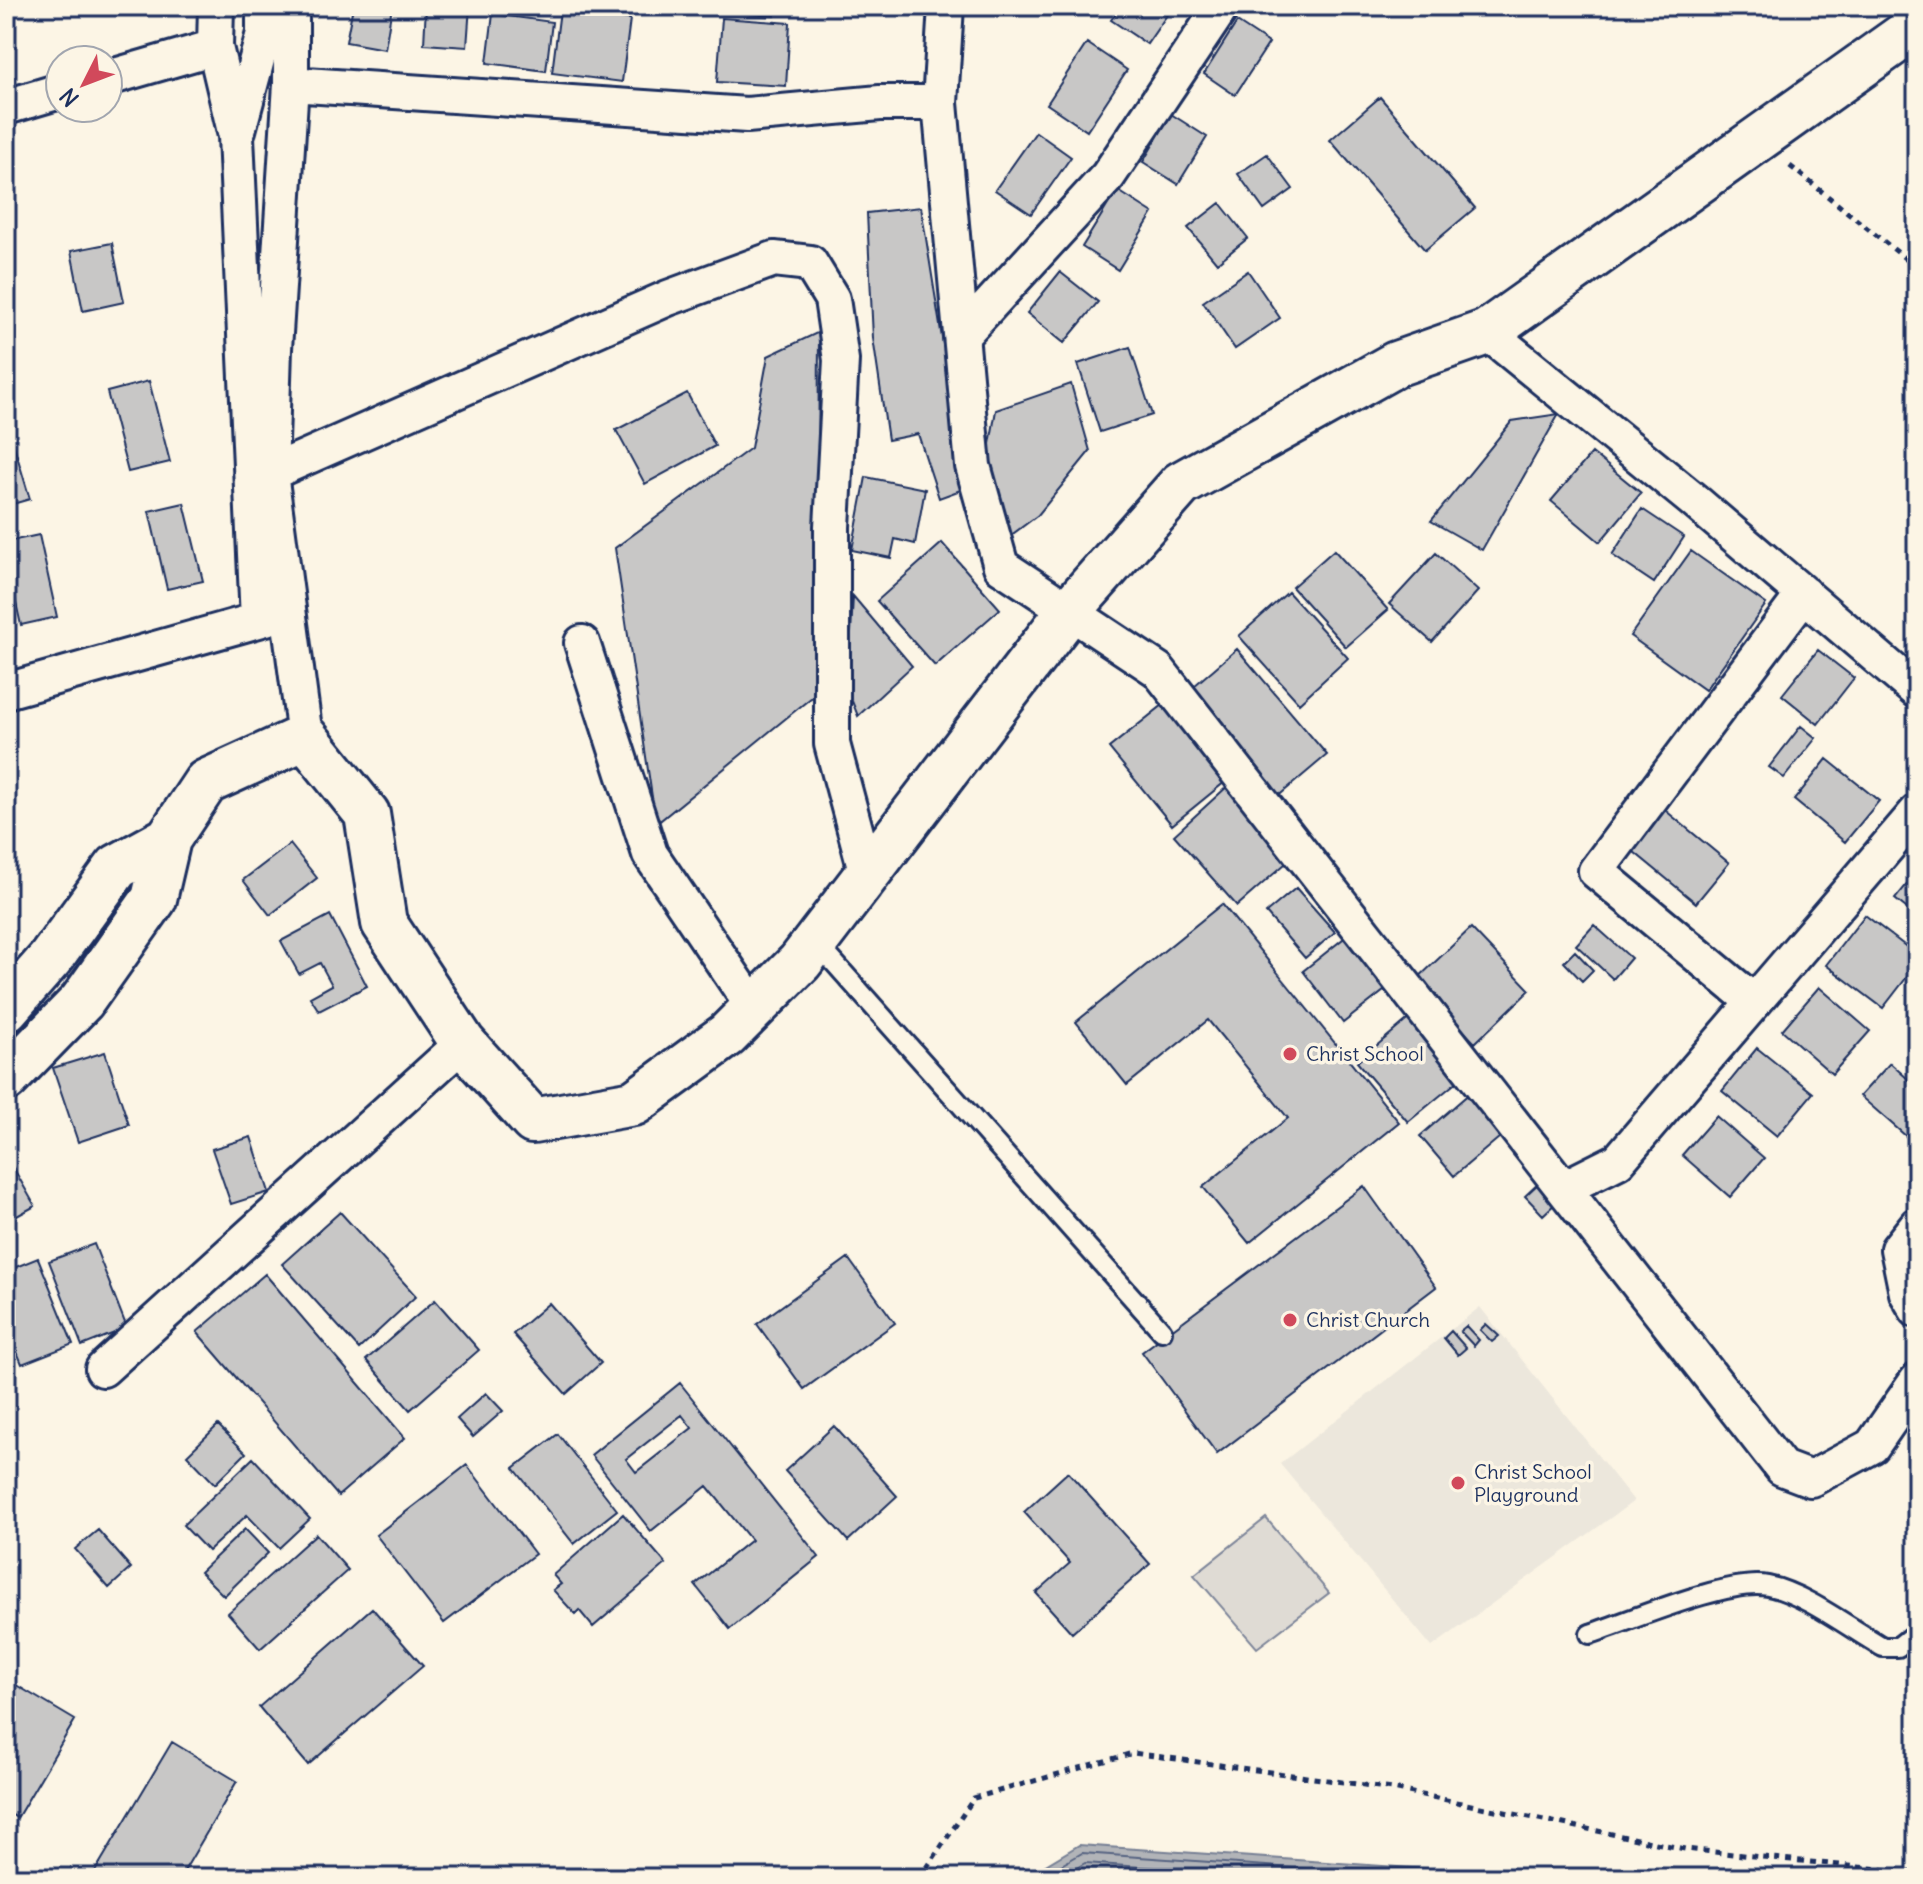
<svg xmlns="http://www.w3.org/2000/svg" width="1923" height="1884" font-family="Delius,sans-serif">
	<style>
		.built { fill: #ece7dc }
		.green { fill: #dfdbd4; stroke: #7d8599; stroke-width: 2 }
		.water { fill: #b2b4b8; stroke: #767f94; stroke-width: 2 }
		.lines { fill: none; stroke-linecap: round; stroke-linejoin: round }
		.shore { stroke: #576482; stroke-width: 2 }
		.building { fill: #c8c7c6; stroke: #1b2f5e; stroke-width: 2; fill-rule: evenodd }
		.service-casing { stroke: #1b2f5e; stroke-width: 24 }
		.minor-casing { stroke: #1b2f5e; stroke-width: 40 }
		.secondary-casing { stroke: #1b2f5e; stroke-width: 50 }
		.path { stroke: #1b2f5e; stroke-width: 5; stroke-dasharray: 6 6; stroke-linecap: butt }
		.service { stroke: #fcf5e5; stroke-width: 18 }
		.minor { stroke: #fcf5e5; stroke-width: 34 }
		.secondary { stroke: #fcf5e5; stroke-width: 44 }
		.poi-dot { fill: #d1495b; stroke: #fcf5e5; stroke-width: 3 }
		.labels { text-anchor: middle; stroke-width: 7; stroke-linejoin: round; paint-order: stroke }
		.poi-label { font-size: 20px; fill: #1b2f5e; stroke: #fcf5e5; text-anchor: start }
	</style>
	<rect width="100%" height="100%" fill="#fcf5e5"/>
	<filter id="ink" filterUnits="userSpaceOnUse"><feTurbulence type="fractalNoise" baseFrequency=".0125" numOctaves="2"/><feDisplacementMap in="SourceGraphic" scale="16" xChannelSelector="R" yChannelSelector="G"/><feConvolveMatrix kernelMatrix="1 2 1 2 8 2 1 2 1" color-interpolation-filters="sRGB"/></filter>
	<g filter="url(#ink)">
		<path class="built" d="M1480,1307L1634,1501L1432,1647L1280,1464Z"/>
		<path class="green" d="M1266,1518L1329,1593L1257,1648L1194,1575Z"/>
		<path class="water" d="M1079,1845L1469,1872L1503,1878H1024Z"/>
		<g class="lines">
			<path class="shore" d="M1039,1878L1082,1853L1436,1878
				M1059,1878L1085,1863L1296,1878"/>
		</g>
		<path class="building" d="M353,6H392L385,49L346,42Z
			M426,6H470L467,47L424,44Z
			M749,6H775V16L749,14Z
			M1121,6H1173L1147,44L1111,20Z
			M560,10L630,19L622,82L552,73Z
			M493,14L552,22L546,71L487,63Z
			M722,18L790,23L786,86L717,82Z
			M1237,22L1269,43L1235,95L1204,74Z
			M1087,43L1127,70L1087,131L1047,104Z
			M1380,97L1475,208L1425,250L1330,140Z
			M1171,114L1207,137L1178,184L1143,162Z
			M1036,132L1071,157L1031,214L995,190Z
			M1267,154L1293,189L1264,210L1238,174Z
			M1117,190L1153,213L1118,270L1082,247Z
			M1220,203L1248,238L1217,263L1188,228Z
			M921,207L966,488L939,498L918,434L888,440L873,338L867,213Z
			M112,243L124,302L83,311L71,251Z
			M1248,271L1280,318L1235,349L1203,302Z
			M1060,272L1098,302L1064,343L1027,313Z
			M819,332L817,693L656,824L615,548L751,448L768,356Z
			M1130,347L1152,415L1100,432L1078,364Z
			M149,381L170,462L128,472L107,392Z
			M1071,384L1090,451L1038,515L1010,536L987,461L996,410Z
			M687,393L715,446L645,484L616,430Z
			M1559,414L1482,550L1431,521L1512,421Z
			M6,419L30,499L6,506Z
			M1592,453L1641,493L1600,542L1551,501Z
			M866,477L925,489L915,544L895,539L891,558L852,550Z
			M184,503L203,581L167,589L149,511Z
			M1642,509L1684,537L1654,583L1612,555Z
			M39,535L57,617L21,625L6,559V542Z
			M942,543L1000,609L935,666L877,601Z
			M1334,550L1388,610L1346,647L1292,587Z
			M1691,551L1766,604L1705,690L1630,636Z
			M1436,553L1478,591L1432,642L1389,604Z
			M1288,592L1348,658L1299,703L1239,636Z
			M853,596L912,666L858,716L848,691Z
			M1237,649L1327,755L1276,798L1187,692Z
			M1818,650L1854,678L1818,724L1782,695Z
			M1163,705L1226,781L1172,825L1109,748Z
			M1801,726L1816,738L1784,778L1769,767Z
			M1827,759L1879,801L1845,842L1794,800Z
			M1229,785L1293,857L1237,906L1174,835Z
			M1660,806L1729,863L1696,903L1628,847Z
			M290,844L317,878L270,915L243,880Z
			M1917,872V917L1895,899Z
			M1296,888L1335,932L1305,958L1266,913Z
			M1222,904L1399,1122L1249,1243L1203,1187L1288,1118L1208,1020L1127,1085L1076,1022Z
			M330,915L367,986L319,1011L310,997L332,985L320,963L299,974L281,941Z
			M1865,915L1917,955V964L1883,1008L1826,965Z
			M1594,925L1631,958L1613,979L1576,945Z
			M1471,928L1530,990L1475,1043L1416,980Z
			M1353,931L1394,983L1343,1023L1303,971Z
			M1575,951L1593,970L1582,981L1564,962Z
			M1819,987L1870,1031L1832,1074L1782,1030Z
			M1412,1016L1464,1076L1408,1122L1357,1062Z
			M1757,1048L1813,1093L1777,1136L1722,1091Z
			M105,1052L129,1125L78,1142L53,1068Z
			M1890,1063L1917,1087V1126L1907,1137L1860,1096Z
			M1471,1092L1506,1132L1454,1176L1420,1136Z
			M1716,1116L1764,1158L1730,1197L1682,1155Z
			M251,1137L269,1192L231,1204L212,1149Z
			M6,1155L35,1206L6,1222Z
			M1540,1182L1558,1201L1543,1215L1525,1196Z
			M1364,1186L1436,1287L1217,1454L1142,1352Z
			M340,1212L416,1296L359,1349L282,1264Z
			M94,1244L127,1328L82,1346L49,1261Z
			M38,1258L73,1344L22,1364L6,1325V1271Z
			M848,1258L895,1323L804,1389L757,1324Z
			M265,1274L405,1438L338,1496L197,1332Z
			M435,1300L479,1350L410,1410L366,1360Z
			M549,1303L601,1363L566,1394L513,1334Z
			M1486,1324L1499,1336L1492,1342L1480,1330Z
			M1466,1326L1479,1340L1474,1346L1460,1331Z
			M1451,1331L1466,1348L1458,1355L1444,1338Z
			M680,1383L819,1557L730,1629L695,1585L751,1540L707,1486L651,1531L591,1455ZM682,1415L692,1428L636,1472L626,1459Z
			M486,1393L503,1411L473,1437L457,1419Z
			M218,1425L246,1453L215,1484L187,1455Z
			M834,1426L897,1496L848,1541L785,1471Z
			M558,1434L617,1510L574,1544L514,1468Z
			M253,1458L310,1519L279,1548L247,1515L208,1551L183,1525Z
			M467,1465L535,1554L444,1623L376,1535Z
			M1068,1472L1150,1564L1072,1633L1036,1593L1070,1563L1024,1512Z
			M623,1514L666,1564L593,1627L579,1610L575,1614L553,1590L561,1584L553,1575Z
			M245,1529L268,1553L224,1596L200,1572Z
			M98,1530L131,1568L109,1588L75,1549Z
			M316,1534L348,1570L260,1649L228,1613Z
			M372,1608L423,1666L308,1765L259,1707Z
			M6,1679L75,1720L17,1818L6,1811Z
			M172,1742L237,1781L180,1878H91Z"/>
		<g class="lines">
			<g class="service-casing">
				<path id="service" d="M815,941L1162,1331
					M1590,1634C1630,1621 1729,1578 1768,1586C1804,1593 1851,1629 1883,1647H1898L1917,1632"/>
			</g>
			<g class="minor-casing">
				<path id="minor" d="M216,6L215,47L236,136L258,620
					M291,6V84L274,349L270,473L305,737
					M946,6L940,103L973,466L1001,566L1158,670L1782,1468L1811,1479L1872,1446L1917,1381
					M108,78L215,47
					M291,84L747,115L880,103H940
					M6,107L60,91
					M238,130L264,33V6
					M1487,332L1692,499L1917,691
					M964,333L1108,176L1222,6
					M270,473L668,298L774,259L810,263L832,299L841,360L832,527V744L867,874
					M582,643L650,854L754,1008
					M6,691L280,614
					M1754,1002L1596,871L1804,594
					M1564,1188L1618,1161L1917,812
					M1917,1225L1898,1249L1907,1293L1917,1310
					M103,1369L463,1043"/>
			</g>
			<g class="secondary-casing">
				<path id="secondary" d="M6,1009L50,959L117,867L168,839
					M6,1079L82,1001L154,899L168,839L206,782L305,737L367,814L384,923L463,1043L533,1121L634,1103L727,1035L800,962L1069,611L1181,484L1396,364L1487,332L1917,26"/>
			</g>
			<path class="path" d="M1790,166L1917,268
				M920,1878L974,1798L1133,1753L1393,1789L1685,1849L1917,1873"/>
			<use href="#service" class="service"/>
			<use href="#minor" class="minor"/>
			<use href="#secondary" class="secondary"/>
		</g>
	</g>
	<g class="poi-dot">
		<circle cx="1290" cy="1054" r="8"/>
		<circle cx="1290" cy="1320" r="8"/>
		<circle cx="1458" cy="1483" r="8"/>
	</g>
	<g class="labels">
		<g class="poi-label">
			<text x="1306" y="1061">Christ School</text>
			<text x="1306" y="1327">Christ Church</text>
			<text x="1474" y="1479">Christ School<tspan x="1474" dy="23">Playground</tspan></text>
		</g>
	</g>
	<rect width="1923" height="1884" fill="none" stroke="#fcf5e5" stroke-width="32"/>
	<rect x="16" y="16" width="1891" height="1852" fill="none" stroke="#1b2f5e" stroke-width="3" filter="url(#ink)"/>
	<g transform="translate(84 84) rotate(228)"><circle r="38" fill="#fcf5e5" stroke="#a2a6af" stroke-width="2"/>
	<path d="M0-6L14 30L0 20L-14 30Z" fill="#d1495b"/>
	<text y="-12" font-size="22" font-weight="bold" text-anchor="middle" fill="#1b2f5e">N</text>
	</g>
</svg>
